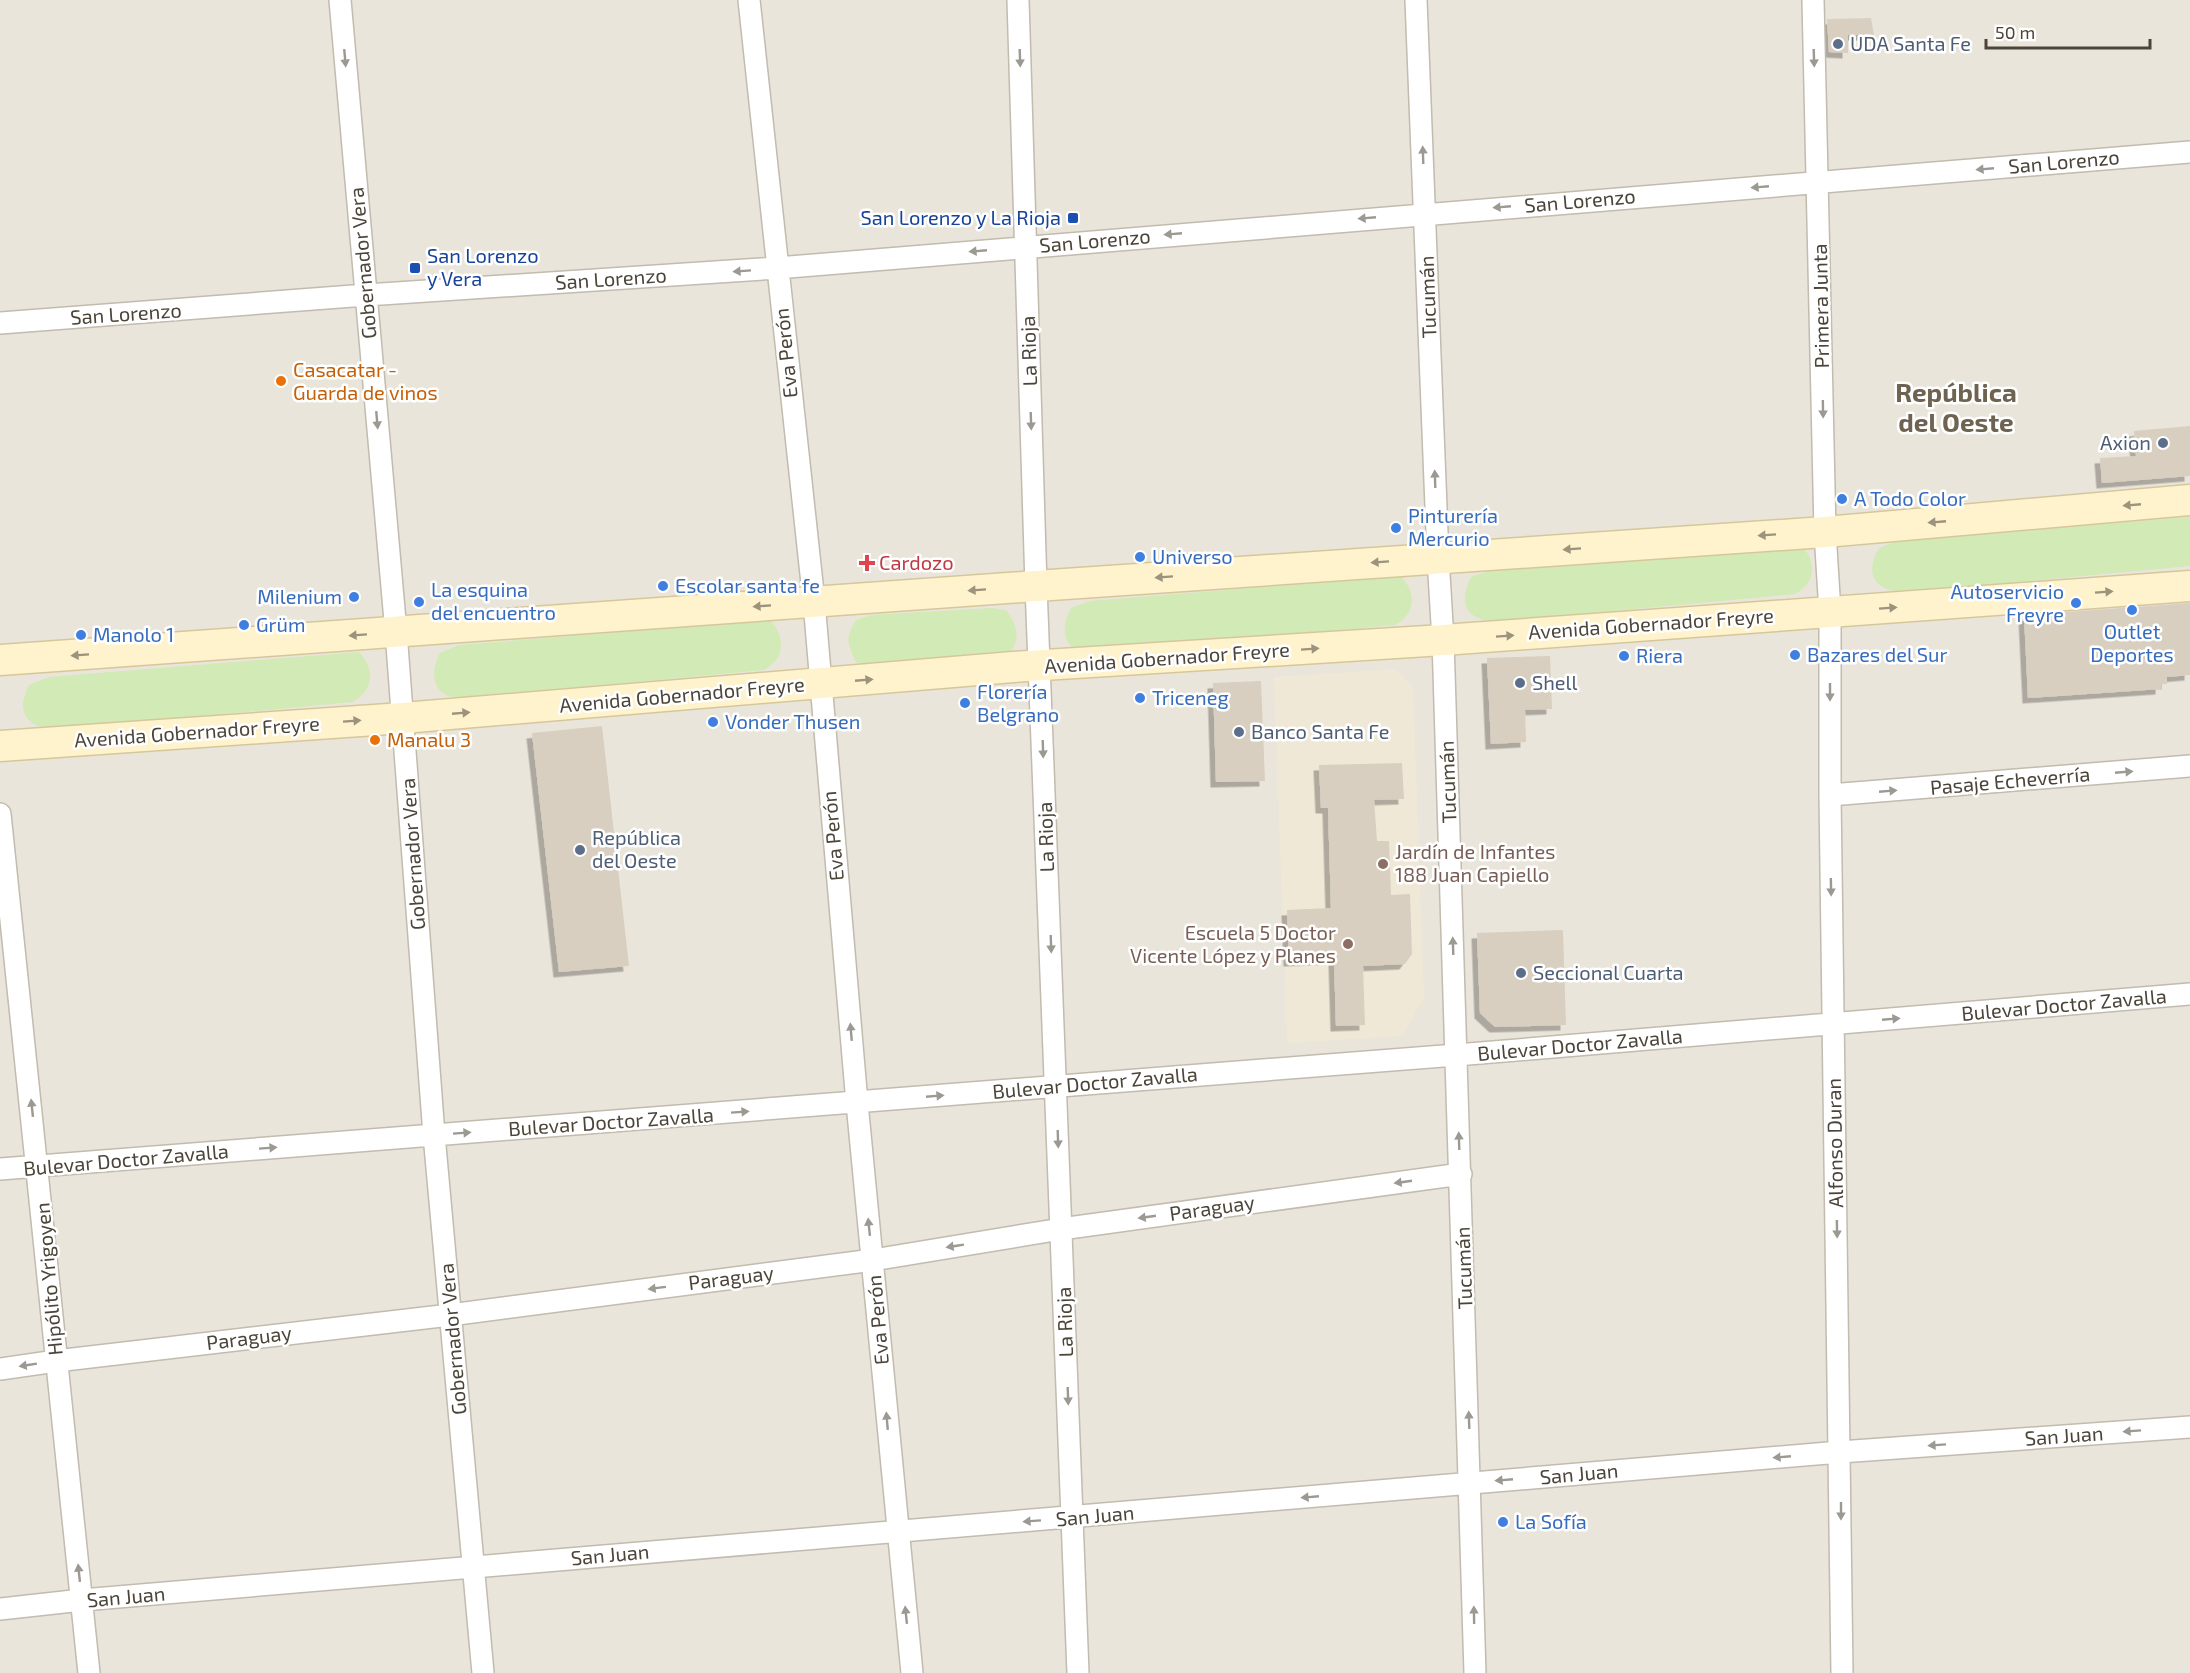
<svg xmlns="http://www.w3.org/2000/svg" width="2190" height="1673" font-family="'Exo 2',sans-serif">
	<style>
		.residential { fill: #eae5da }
		.education { fill: #efe8d6 }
		.green { fill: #d2eab5 }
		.building { fill: #d8cfc1; filter: url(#shadow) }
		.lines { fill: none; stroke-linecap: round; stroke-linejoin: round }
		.minor-casing { stroke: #c2bbae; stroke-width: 24 }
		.secondary-casing { stroke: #d6c79b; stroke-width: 33 }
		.minor { stroke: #fff; stroke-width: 21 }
		.secondary { stroke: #fff3cd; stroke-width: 30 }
		.oneway { fill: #9c9892 }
		.oneway2 { fill: #9c937c }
		.service-dot { fill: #5c6f8a; stroke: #fff; stroke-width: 2 }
		.transit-dot { fill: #1a4fb4; stroke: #fff; stroke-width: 2 }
		.food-dot { fill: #e8710a; stroke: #fff; stroke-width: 2 }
		.shop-dot { fill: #3f7fe0; stroke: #fff; stroke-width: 2 }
		.health-dot { fill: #e0444e; stroke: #fff; stroke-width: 2 }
		.education-dot { fill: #8d6e63; stroke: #fff; stroke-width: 2 }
		.labels { text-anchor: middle; stroke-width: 5; stroke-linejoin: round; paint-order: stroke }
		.service-label { font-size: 20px; fill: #4e5e75; stroke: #fff; text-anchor: start }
		.street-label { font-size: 20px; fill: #4b4439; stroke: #fff }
		.transit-label { font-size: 20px; fill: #164399; stroke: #fff; text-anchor: end }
		.food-label { font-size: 20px; fill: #c56008; stroke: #fff; text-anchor: start }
		.shop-label { font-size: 20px; fill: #366cbe; stroke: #fff; text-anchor: start }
		.health-label { font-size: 20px; fill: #be3a42; stroke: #fff; text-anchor: start }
		.education-label { font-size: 20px; fill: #785e54; stroke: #fff; text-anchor: start }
		.district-label { font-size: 26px; font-weight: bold; fill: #6e6250; stroke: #fff }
	</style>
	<defs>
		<filter id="shadow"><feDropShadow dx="-5.5" dy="5.5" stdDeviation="0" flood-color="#0004"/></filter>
	</defs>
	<rect width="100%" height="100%" fill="#f6f3ec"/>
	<path class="residential" d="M0,0H2190V1673H0Z"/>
	<path class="education" d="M1396,669L1413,687L1424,998L1402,1036L1287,1043L1274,677Z"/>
	<path class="green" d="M2190,517V566L1901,593C1873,588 1865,574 1879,548L1898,540Z
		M1801,545C1817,561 1816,583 1795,594L1494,622C1465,618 1458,604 1471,577L1491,570Z
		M1400,576C1417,592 1416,614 1395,625L1093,653C1089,653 1082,653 1079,651C1060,643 1063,623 1071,608L1090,601Z
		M992,608L1006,610C1019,627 1022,643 1004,658L875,668L856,662C847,644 845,638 856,620L871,615Z
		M770,620C786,637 785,659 764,670L463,698C458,697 452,697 448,696C430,688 432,667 440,653L459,645Z
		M359,652C375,669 374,690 353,702L52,730C24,725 16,710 29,685L49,677Z"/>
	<path class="building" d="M1871,18L1874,35H1848V53L1829,52L1827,19Z
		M2190,426V476L2102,483L2100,458L2136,456L2134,431Z
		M2190,603V675L2167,677V684H2161V689L2028,698L2024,615Z
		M1550,656L1552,709L1525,710L1526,742L1491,744L1487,658Z
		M1261,681L1265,781L1216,782L1213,683Z
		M602,726L629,966L559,972L532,733Z
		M1402,763L1404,799L1374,800L1377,841H1389L1391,895L1410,894L1412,954L1405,964L1363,966L1365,1025L1336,1026L1334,959L1289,961L1287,910L1331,908L1328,808H1321L1319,765Z
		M1563,930L1566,1025L1495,1027L1480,1013L1477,933Z"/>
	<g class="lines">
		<g class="minor-casing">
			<path id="minor" d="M340,0L396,632L434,1135L483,1673
				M749,0L814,602L857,1103L912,1673
				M1018,0L1036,586L1078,1673
				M1416,0L1438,558L1443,640L1475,1673
				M1813,0L1825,532L1830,612V795L1842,1673
				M0,323L366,295L777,268L2190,152
				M1830,795L2190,766
				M0,814L89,1673
				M0,1169L1456,1055L2190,994
				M0,1369L56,1361L450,1315L873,1260L1061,1229L1461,1174
				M0,1609L82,1600L1840,1452L2190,1427"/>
		</g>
		<g class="secondary-casing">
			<path id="secondary" d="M0,660L1036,586L1825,532L2190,500
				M0,746L403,718L1013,667L1443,640L2190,586"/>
		</g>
		<use href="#minor" class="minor"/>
		<use href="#secondary" class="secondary"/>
	</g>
	<defs><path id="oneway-solid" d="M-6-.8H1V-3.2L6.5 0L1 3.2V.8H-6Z" transform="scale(1.5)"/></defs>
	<g class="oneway">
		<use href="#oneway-solid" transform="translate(345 58) rotate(85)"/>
		<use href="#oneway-solid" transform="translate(1020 58) rotate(88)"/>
		<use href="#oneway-solid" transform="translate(1814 58) rotate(88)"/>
		<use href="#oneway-solid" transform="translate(1423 155) rotate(-92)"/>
		<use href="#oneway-solid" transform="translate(1985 169) rotate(175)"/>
		<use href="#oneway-solid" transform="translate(1760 187) rotate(175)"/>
		<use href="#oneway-solid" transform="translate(1502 207) rotate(175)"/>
		<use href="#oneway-solid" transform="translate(1367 218) rotate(175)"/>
		<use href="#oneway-solid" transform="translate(1173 234) rotate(175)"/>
		<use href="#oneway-solid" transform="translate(978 251) rotate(175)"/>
		<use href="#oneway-solid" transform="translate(742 271) rotate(176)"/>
		<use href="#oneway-solid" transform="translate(1823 409) rotate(89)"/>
		<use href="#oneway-solid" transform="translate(377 420) rotate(85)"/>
		<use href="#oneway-solid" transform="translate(1031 421) rotate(88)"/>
		<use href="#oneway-solid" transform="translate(1435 479) rotate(-92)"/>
		<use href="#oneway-solid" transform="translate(1830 692) rotate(90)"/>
		<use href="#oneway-solid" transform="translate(1043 749) rotate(88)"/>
		<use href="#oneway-solid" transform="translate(2124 772) rotate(-5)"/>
		<use href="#oneway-solid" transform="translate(1888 791) rotate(-5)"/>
		<use href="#oneway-solid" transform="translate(1831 887) rotate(89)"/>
		<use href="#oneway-solid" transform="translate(1051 944) rotate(88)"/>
		<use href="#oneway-solid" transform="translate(1453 946) rotate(-92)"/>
		<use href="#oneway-solid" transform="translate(1891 1019) rotate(-5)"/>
		<use href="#oneway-solid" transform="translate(851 1032) rotate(-95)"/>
		<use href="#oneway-solid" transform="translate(935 1096) rotate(-5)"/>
		<use href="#oneway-solid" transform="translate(32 1108) rotate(-96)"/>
		<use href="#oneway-solid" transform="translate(740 1112) rotate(-4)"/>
		<use href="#oneway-solid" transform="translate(462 1133) rotate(-4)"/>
		<use href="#oneway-solid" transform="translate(1058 1139) rotate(88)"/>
		<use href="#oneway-solid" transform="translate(1459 1141) rotate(-92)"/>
		<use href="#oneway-solid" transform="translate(268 1148) rotate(-4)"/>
		<use href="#oneway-solid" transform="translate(1403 1182) rotate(172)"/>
		<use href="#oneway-solid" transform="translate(1147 1217) rotate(172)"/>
		<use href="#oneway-solid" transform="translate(869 1227) rotate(-96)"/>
		<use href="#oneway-solid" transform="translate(1837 1229) rotate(89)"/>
		<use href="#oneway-solid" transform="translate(955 1246) rotate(171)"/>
		<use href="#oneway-solid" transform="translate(657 1288) rotate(173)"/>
		<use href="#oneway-solid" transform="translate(28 1365) rotate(171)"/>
		<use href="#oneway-solid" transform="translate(1068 1396) rotate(88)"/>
		<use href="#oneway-solid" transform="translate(1469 1420) rotate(-92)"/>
		<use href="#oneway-solid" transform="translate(887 1421) rotate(-95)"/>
		<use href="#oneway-solid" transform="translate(2132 1431) rotate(176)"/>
		<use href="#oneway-solid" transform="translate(1937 1445) rotate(176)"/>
		<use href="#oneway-solid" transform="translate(1782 1457) rotate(175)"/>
		<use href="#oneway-solid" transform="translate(1504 1480) rotate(175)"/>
		<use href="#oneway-solid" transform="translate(1310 1497) rotate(175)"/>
		<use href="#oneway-solid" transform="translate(1841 1511) rotate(90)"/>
		<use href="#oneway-solid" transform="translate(1032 1521) rotate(176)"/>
		<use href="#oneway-solid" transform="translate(79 1573) rotate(-96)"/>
		<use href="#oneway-solid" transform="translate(906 1615) rotate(-96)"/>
		<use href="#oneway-solid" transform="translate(1474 1615) rotate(-91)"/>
	</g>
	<g class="oneway2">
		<use href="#oneway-solid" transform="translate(2132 505) rotate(175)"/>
		<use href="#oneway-solid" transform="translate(1937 522) rotate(175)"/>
		<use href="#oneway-solid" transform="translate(1767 535) rotate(176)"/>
		<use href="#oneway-solid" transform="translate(1572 549) rotate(176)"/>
		<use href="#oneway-solid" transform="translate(1380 562) rotate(176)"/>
		<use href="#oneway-solid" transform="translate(1164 577) rotate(176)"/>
		<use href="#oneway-solid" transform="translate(977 590) rotate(176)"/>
		<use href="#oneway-solid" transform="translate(2104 592) rotate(-4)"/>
		<use href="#oneway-solid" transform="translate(762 606) rotate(176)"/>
		<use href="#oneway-solid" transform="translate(1888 608) rotate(-4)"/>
		<use href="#oneway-solid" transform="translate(358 635) rotate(176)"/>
		<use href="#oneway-solid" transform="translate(1505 636) rotate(-4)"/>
		<use href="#oneway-solid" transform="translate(1310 649) rotate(-4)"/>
		<use href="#oneway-solid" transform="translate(80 655) rotate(176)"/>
		<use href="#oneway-solid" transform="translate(864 680) rotate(-5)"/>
		<use href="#oneway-solid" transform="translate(461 713) rotate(-5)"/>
		<use href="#oneway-solid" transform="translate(352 721) rotate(-4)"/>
	</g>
	<g class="service-dot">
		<circle cx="1838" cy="44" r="6"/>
		<circle cx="2163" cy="443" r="6"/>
		<circle cx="1520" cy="683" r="6"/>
		<circle cx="1239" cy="732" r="6"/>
		<circle cx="580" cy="850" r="6"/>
		<circle cx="1521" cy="973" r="6"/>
	</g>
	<g class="transit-dot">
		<rect x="1067" y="212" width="12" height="12" rx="3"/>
		<rect x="409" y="262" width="12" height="12" rx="3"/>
	</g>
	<g class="food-dot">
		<circle cx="281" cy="381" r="6"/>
		<circle cx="375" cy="740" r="6"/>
	</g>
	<g class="shop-dot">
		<circle cx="1842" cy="499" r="6"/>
		<circle cx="1396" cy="528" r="6"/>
		<circle cx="1140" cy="557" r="6"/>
		<circle cx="663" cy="586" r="6"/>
		<circle cx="354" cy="597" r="6"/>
		<circle cx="419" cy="602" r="6"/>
		<circle cx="2076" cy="603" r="6"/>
		<circle cx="2132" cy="610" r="6"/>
		<circle cx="244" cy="625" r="6"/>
		<circle cx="81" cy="635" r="6"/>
		<circle cx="1795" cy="655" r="6"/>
		<circle cx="1624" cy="656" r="6"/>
		<circle cx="1140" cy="698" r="6"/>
		<circle cx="965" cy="703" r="6"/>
		<circle cx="713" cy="722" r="6"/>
		<circle cx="1503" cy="1522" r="6"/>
	</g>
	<path class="health-dot" d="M864 554h6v6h6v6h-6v6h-6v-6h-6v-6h6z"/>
	<g class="education-dot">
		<circle cx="1383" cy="864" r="6"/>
		<circle cx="1348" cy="944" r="6"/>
	</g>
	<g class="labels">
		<g class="service-label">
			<text x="1850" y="51">UDA Santa Fe</text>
			<text x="2151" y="450" text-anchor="end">Axion</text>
			<text x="1532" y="690">Shell</text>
			<text x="1251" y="739">Banco Santa Fe</text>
			<text x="592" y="845">República<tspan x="592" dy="23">del Oeste</tspan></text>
			<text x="1533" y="980">Seccional Cuarta</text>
		</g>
		<g class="street-label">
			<text transform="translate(2064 162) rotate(-5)" y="7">San Lorenzo</text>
			<text transform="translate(1580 201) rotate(-5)" y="7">San Lorenzo</text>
			<text transform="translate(1095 241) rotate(-5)" y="7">San Lorenzo</text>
			<text transform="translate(363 263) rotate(-95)" y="7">Gobernador Vera</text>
			<text transform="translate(611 279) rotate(-4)" y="7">San Lorenzo</text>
			<text transform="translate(1428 297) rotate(-92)" y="7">Tucumán</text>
			<text transform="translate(1821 306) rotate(-91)" y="7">Primera Junta</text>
			<text transform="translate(126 314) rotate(-4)" y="7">San Lorenzo</text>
			<text transform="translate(1029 351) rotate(-92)" y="7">La Rioja</text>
			<text transform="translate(786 353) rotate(-96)" y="7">Eva Perón</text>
			<text transform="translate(1651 624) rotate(-4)" y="7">Avenida Gobernador Freyre</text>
			<text transform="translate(1167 658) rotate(-4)" y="7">Avenida Gobernador Freyre</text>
			<text transform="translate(682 695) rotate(-5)" y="7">Avenida Gobernador Freyre</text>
			<text transform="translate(197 732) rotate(-4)" y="7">Avenida Gobernador Freyre</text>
			<text transform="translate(2010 781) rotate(-5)" y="7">Pasaje Echeverría</text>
			<text transform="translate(1448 782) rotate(-92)" y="7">Tucumán</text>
			<text transform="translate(833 836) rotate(-95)" y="7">Eva Perón</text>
			<text transform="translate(1046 837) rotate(-92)" y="7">La Rioja</text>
			<text transform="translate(413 854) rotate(-94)" y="7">Gobernador Vera</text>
			<text transform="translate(2064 1005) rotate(-5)" y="7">Bulevar Doctor Zavalla</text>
			<text transform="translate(1580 1045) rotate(-5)" y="7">Bulevar Doctor Zavalla</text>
			<text transform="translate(1095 1083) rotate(-5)" y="7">Bulevar Doctor Zavalla</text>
			<text transform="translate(611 1122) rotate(-4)" y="7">Bulevar Doctor Zavalla</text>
			<text transform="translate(1835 1143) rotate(-91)" y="7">Alfonso Duran</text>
			<text transform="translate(126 1160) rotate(-5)" y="7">Bulevar Doctor Zavalla</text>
			<text transform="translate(1212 1208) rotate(-8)" y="7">Paraguay</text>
			<text transform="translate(1464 1268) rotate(-92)" y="7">Tucumán</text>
			<text transform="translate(731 1278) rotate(-7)" y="7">Paraguay</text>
			<text transform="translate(49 1279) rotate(-95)" y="7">Hipólito Yrigoyen</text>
			<text transform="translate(878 1320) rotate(-95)" y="7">Eva Perón</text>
			<text transform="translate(1065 1322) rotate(-92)" y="7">La Rioja</text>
			<text transform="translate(249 1338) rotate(-7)" y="7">Paraguay</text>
			<text transform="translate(453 1339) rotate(-95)" y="7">Gobernador Vera</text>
			<text transform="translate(2064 1436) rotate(-4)" y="7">San Juan</text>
			<text transform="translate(1579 1474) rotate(-5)" y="7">San Juan</text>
			<text transform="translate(1095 1516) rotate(-5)" y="7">San Juan</text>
			<text transform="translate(610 1555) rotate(-5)" y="7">San Juan</text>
			<text transform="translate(126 1597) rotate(-5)" y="7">San Juan</text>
		</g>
		<g class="transit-label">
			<text x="1061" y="225">San Lorenzo y La Rioja</text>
			<text x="427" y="263" text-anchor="start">San Lorenzo<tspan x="427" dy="23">y Vera</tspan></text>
		</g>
		<g class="food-label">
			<text x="293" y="377">Casacatar -<tspan x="293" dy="23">Guarda de vinos</tspan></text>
			<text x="387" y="747">Manalu 3</text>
		</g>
		<g class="shop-label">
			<text x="1854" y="506">A Todo Color</text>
			<text x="1408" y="523">Pinturería<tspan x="1408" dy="23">Mercurio</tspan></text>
			<text x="1152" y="564">Universo</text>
			<text x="675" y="593">Escolar santa fe</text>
			<text x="431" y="597">La esquina<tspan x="431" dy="23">del encuentro</tspan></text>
			<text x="2064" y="599" text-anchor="end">Autoservicio<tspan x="2064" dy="23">Freyre</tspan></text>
			<text x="342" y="604" text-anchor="end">Milenium</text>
			<text x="256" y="632">Grüm</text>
			<text x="2132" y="639" text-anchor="middle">Outlet<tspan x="2132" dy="23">Deportes</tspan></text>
			<text x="93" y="642">Manolo 1</text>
			<text x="1807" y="662">Bazares del Sur</text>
			<text x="1636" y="663">Riera</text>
			<text x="977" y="699">Florería<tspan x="977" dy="23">Belgrano</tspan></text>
			<text x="1152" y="705">Triceneg</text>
			<text x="725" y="729">Vonder Thusen</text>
			<text x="1515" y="1529">La Sofía</text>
		</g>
		<g class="health-label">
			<text x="879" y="570">Cardozo</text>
		</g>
		<g class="education-label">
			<text x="1395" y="859">Jardín de Infantes<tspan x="1395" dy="23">188 Juan Capiello</tspan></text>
			<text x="1336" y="940" text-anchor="end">Escuela 5 Doctor<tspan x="1336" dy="23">Vicente López y Planes</tspan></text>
		</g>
		<g class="district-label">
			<text x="1956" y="402">República<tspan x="1956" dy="30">del Oeste</tspan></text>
		</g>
	</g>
	<path d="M1986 39v9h164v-9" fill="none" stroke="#4b4439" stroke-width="3"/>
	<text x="1995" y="39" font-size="18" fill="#4b4439" stroke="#ffffff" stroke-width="4.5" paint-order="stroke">50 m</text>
</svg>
